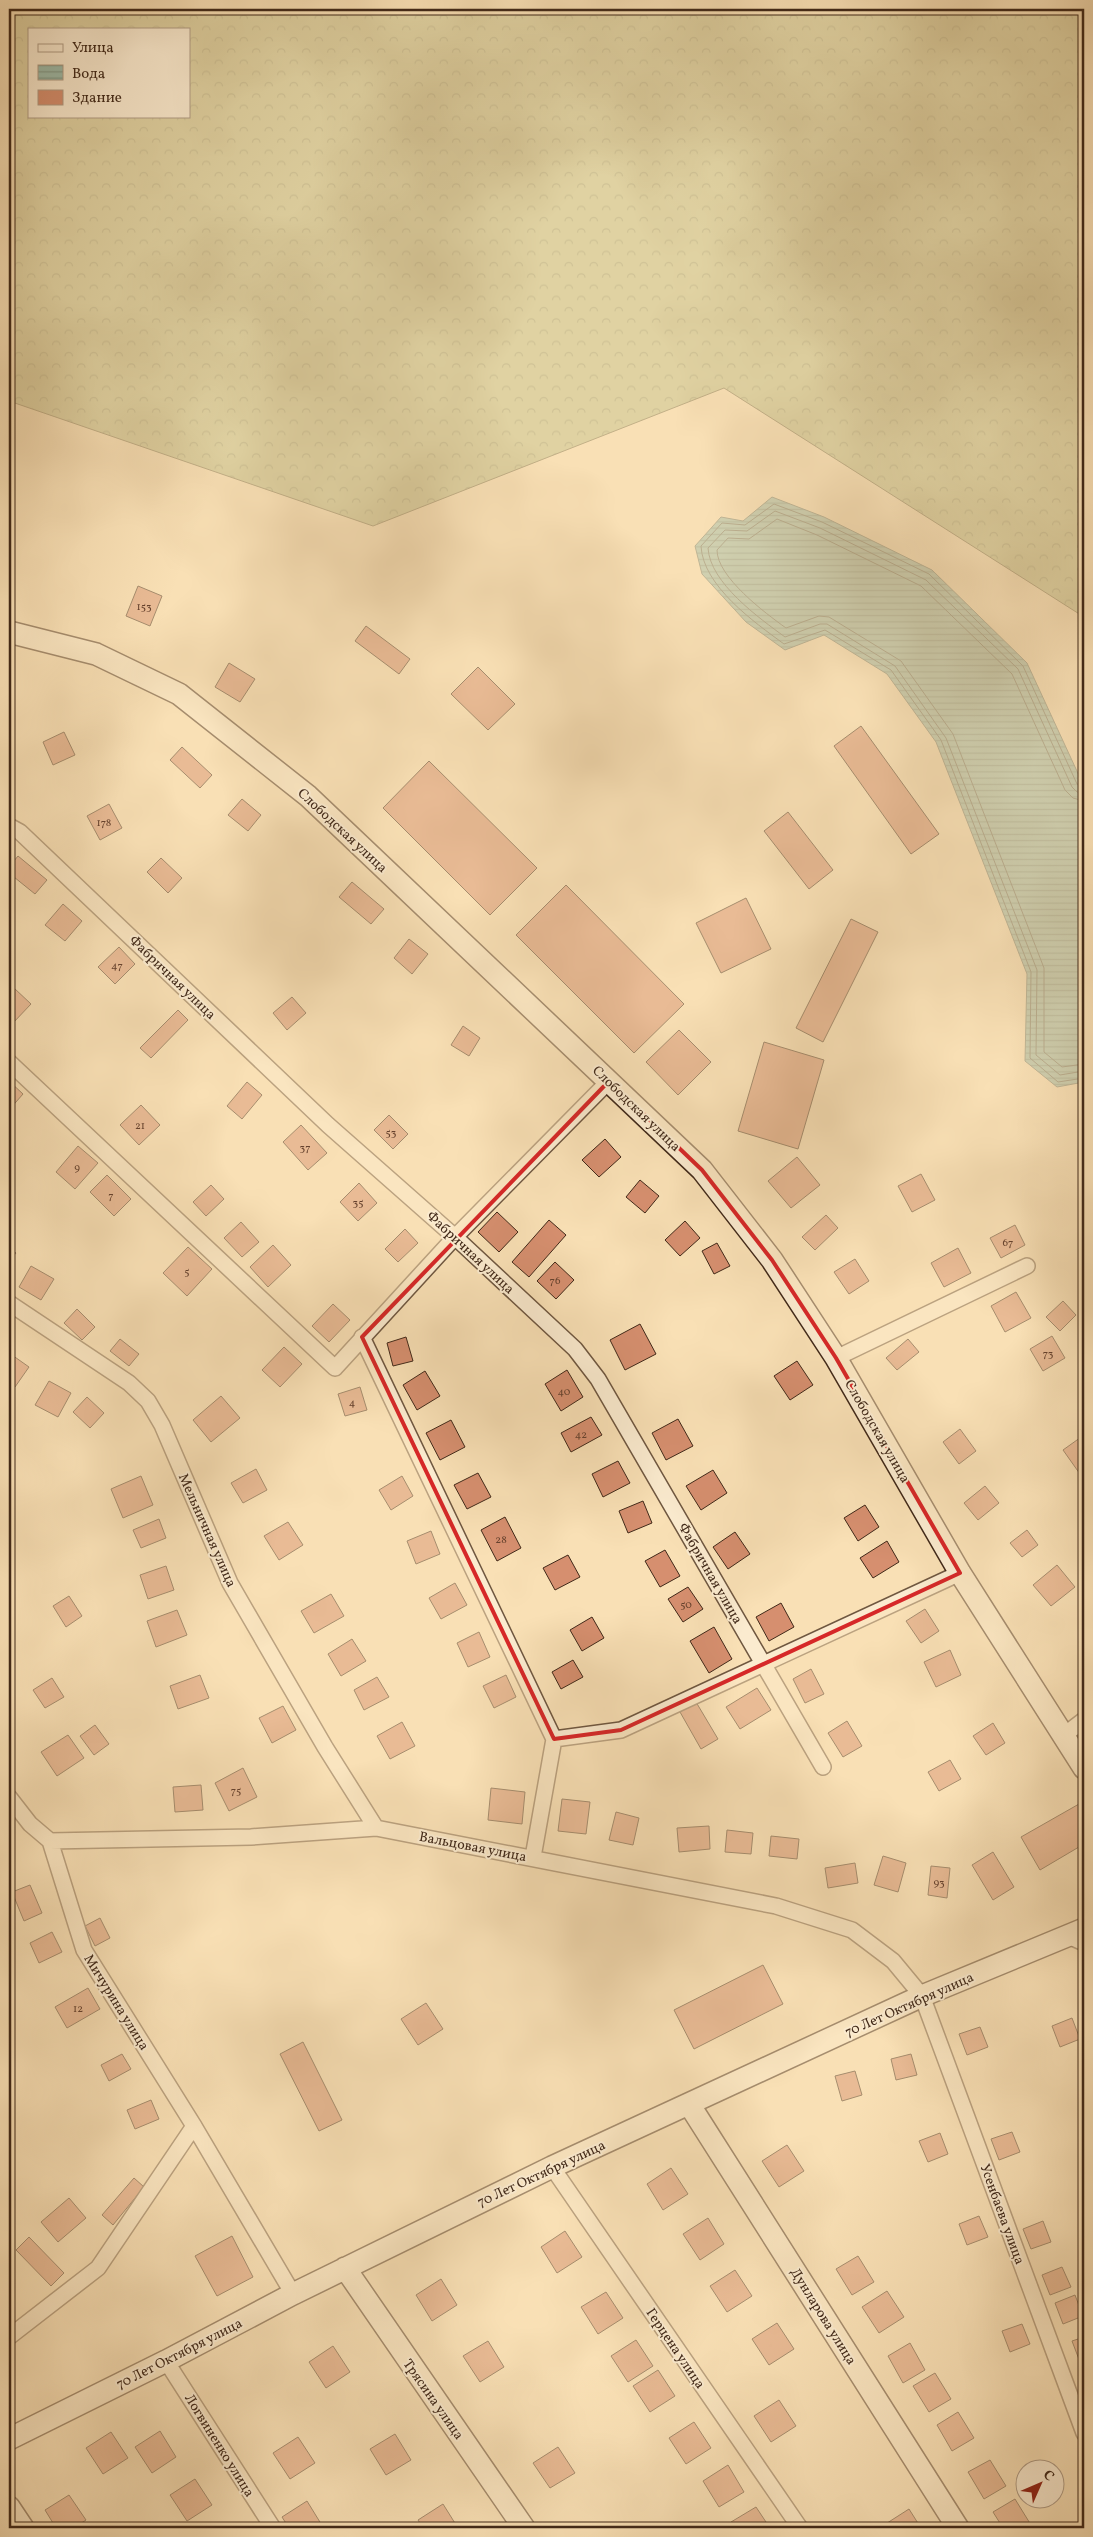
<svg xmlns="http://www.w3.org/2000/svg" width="1093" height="2537" font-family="Vollkorn,serif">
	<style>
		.forest { fill: url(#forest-crowns); stroke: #807652; fill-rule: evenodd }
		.water { fill: url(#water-rules); stroke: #798271 }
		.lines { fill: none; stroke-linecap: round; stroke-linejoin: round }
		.shore { stroke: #707362; stroke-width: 1 }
		.building { fill: #d68f6f; stroke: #412919 }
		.street-casing { stroke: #6f5740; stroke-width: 18 }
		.secondary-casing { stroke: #412919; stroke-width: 24 }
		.street { stroke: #fbebcf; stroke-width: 15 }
		.secondary { stroke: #fbebcf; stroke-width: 21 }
		.marked { fill: none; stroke: #d62828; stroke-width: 4; stroke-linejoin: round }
		.labels { text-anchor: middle; stroke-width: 4; stroke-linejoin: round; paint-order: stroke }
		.number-label { font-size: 11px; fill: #66422e }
		.street-label { font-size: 14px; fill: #412919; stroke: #fbebcf }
	</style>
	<defs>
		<pattern id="forest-crowns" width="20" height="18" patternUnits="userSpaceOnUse" patternTransform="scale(1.25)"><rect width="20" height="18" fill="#c0c28c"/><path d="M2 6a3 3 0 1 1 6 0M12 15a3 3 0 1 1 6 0" fill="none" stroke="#9e9e72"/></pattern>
		<pattern id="water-rules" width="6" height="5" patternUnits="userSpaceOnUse" patternTransform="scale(1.25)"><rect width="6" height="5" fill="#9ebdac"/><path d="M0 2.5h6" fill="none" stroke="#829a8b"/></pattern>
	</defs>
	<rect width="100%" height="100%" fill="#f9e0b5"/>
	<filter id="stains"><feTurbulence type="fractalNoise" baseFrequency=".004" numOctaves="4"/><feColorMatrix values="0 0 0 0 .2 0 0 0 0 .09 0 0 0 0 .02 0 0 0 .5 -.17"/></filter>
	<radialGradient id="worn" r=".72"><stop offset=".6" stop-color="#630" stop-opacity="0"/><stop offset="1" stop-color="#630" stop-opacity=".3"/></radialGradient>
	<path class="forest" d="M9,9H1084V617L724,388L373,526L9,401ZM29,29H189V116H29Z"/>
	<path class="water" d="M772,497L824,517L932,570L1027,663L1082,782L1084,792V1082L1057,1087L1025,1061L1027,974L936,742L887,674L824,635L785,650L746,622L702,574L695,546L721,517L743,521Z"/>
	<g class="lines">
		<path class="shore" d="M1084,787L1077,784L1023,666L929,574L822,522L774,504L745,525L722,523L701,546C703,586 754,622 784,644L825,630L891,670L941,740L1031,972L1030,1058L1058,1082L1084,1078
			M1084,793L1077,792L1072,787L1018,669L926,580L820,528L775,511L747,531L725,530L708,548C710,583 759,618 785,637L820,624H827L895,666L946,738L1037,970L1036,1055L1060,1075L1084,1071
			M1084,801L1073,798L1065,790L1012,674L921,586L817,535L777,519L749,539L728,538L717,550C717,577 765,613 786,628L819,616L829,617L901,661L953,734L1044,968V1052L1062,1067L1084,1064"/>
	</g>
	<path class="building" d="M138,586L162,596L150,626L126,616Z
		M366,626L410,659L399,674L355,641Z
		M229,663L255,679L240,702L215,687Z
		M478,667L515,704L488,730L451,694Z
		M861,726L939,834L911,854L834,746Z
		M64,732L75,755L53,765L43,742Z
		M182,747L212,775L200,788L170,760Z
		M429,761L537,868L490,915L383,808Z
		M242,799L261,815L248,831L228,815Z
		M109,804L122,828L100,840L87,816Z
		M788,812L833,870L809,889L764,831Z
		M18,856L47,880L35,894L9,873V867Z
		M161,858L182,878L168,893L147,872Z
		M352,882L384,909L371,924L339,897Z
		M566,885L684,1004L634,1053L516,935Z
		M746,898L771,949L721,973L696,923Z
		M63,904L82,921L65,941L45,925Z
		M851,919L878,932L823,1042L796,1028Z
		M409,939L428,954L412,974L394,958Z
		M119,947L135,964L115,984L98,967Z
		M9,968L15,974L9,980Z
		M14,988L31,1004L13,1023L9,1019V993Z
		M292,997L306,1013L287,1030L273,1013Z
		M178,1010L188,1020L151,1058L140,1048Z
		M463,1026L480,1038L469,1056L451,1045Z
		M679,1030L711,1062L678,1095L646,1062Z
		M764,1042L824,1060L798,1149L738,1131Z
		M9,1081L23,1094L9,1110Z
		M247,1082L262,1095L242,1119L227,1106Z
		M141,1105L160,1125L139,1145L120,1125Z
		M389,1115L408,1134L393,1149L374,1130Z
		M301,1125L327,1153L308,1170L283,1142Z
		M605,1139L621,1157L599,1177L582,1160Z
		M78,1146L98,1163L75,1189L56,1172Z
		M797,1157L820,1185L791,1208L768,1181Z
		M921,1174L935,1200L912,1212L898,1186Z
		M107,1175L131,1199L114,1216L90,1192Z
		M640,1180L659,1196L645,1213L626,1197Z
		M359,1183L377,1203L358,1221L340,1202Z
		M211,1185L224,1199L206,1216L193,1202Z
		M497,1212L518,1232L499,1252L478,1232Z
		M826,1215L838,1228L815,1250L802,1237Z
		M549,1220L566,1235L529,1277L512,1262Z
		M685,1221L700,1238L680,1256L665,1240Z
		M241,1222L259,1242L242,1257L224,1238Z
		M1015,1225L1025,1245L1001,1258L990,1238Z
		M405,1229L418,1243L398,1262L385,1249Z
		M717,1243L730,1266L714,1274L702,1251Z
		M273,1245L291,1265L268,1287L250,1267Z
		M9,1247L16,1253L9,1261Z
		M188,1247L212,1269L187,1296L163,1273Z
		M958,1248L971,1273L944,1287L931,1263Z
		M855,1259L869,1281L849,1294L834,1272Z
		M555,1262L574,1280L556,1299L537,1281Z
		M31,1266L54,1279L41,1300L19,1287Z
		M1016,1292L1031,1318L1005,1332L991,1306Z
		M1063,1301L1076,1315L1060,1331L1046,1317Z
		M333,1304L350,1320L329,1342L312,1326Z
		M77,1309L95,1327L82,1340L64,1323Z
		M640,1324L656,1354L625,1370L610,1340Z
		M1052,1336L1065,1358L1043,1371L1030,1349Z
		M406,1337L413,1361L393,1366L387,1343Z
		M120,1339L139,1354L129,1366L110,1351Z
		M908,1339L919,1352L897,1370L886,1358Z
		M284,1347L302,1364L280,1387L262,1370Z
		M12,1355L29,1367L15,1387L9,1383V1359Z
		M797,1361L813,1385L790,1400L774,1376Z
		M567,1370L583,1397L561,1411L545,1384Z
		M425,1371L440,1396L417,1410L403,1385Z
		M49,1381L71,1393L58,1417L35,1405Z
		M360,1387L367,1410L345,1416L338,1394Z
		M221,1396L240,1418L211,1442L193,1420Z
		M87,1397L104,1413L90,1428L73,1412Z
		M591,1417L602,1435L571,1452L561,1433Z
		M678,1419L693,1446L666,1460L652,1433Z
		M451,1420L465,1447L440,1460L426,1433Z
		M960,1429L976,1451L959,1464L943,1442Z
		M1084,1435V1471L1080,1474L1063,1450Z
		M618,1461L630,1483L603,1497L592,1474Z
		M256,1469L267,1490L243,1503L231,1483Z
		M713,1470L727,1493L701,1510L686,1486Z
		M478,1473L491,1497L467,1509L454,1485Z
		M141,1476L153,1505L123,1518L111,1489Z
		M402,1476L413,1496L391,1510L379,1490Z
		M985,1486L999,1503L978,1520L964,1503Z
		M643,1501L652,1523L628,1533L619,1511Z
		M865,1505L879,1527L858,1541L844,1518Z
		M505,1517L521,1548L497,1561L481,1530Z
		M159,1519L166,1538L141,1548L133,1530Z
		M288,1522L303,1545L279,1560L264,1536Z
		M1027,1530L1038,1545L1022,1557L1010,1543Z
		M431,1531L440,1554L416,1564L407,1541Z
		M735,1532L750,1554L728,1569L713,1547Z
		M887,1541L899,1562L873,1578L860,1558Z
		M665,1550L680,1576L660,1587L645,1561Z
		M568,1555L580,1577L555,1590L543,1568Z
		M1057,1565L1075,1587L1051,1606L1033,1585Z
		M166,1566L174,1590L148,1599L140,1575Z
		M455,1583L467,1605L441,1619L429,1598Z
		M688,1587L703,1609L683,1622L668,1599Z
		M331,1594L344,1616L314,1633L301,1611Z
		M69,1596L82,1616L66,1627L53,1606Z
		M781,1603L794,1627L769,1641L756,1617Z
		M925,1609L939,1631L921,1643L906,1621Z
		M177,1610L187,1635L156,1647L147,1621Z
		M592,1617L604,1638L582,1651L570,1630Z
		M714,1627L732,1659L709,1673L690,1641Z
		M479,1632L490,1657L468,1667L457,1643Z
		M352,1639L366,1661L341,1676L328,1654Z
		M950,1650L961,1675L936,1687L924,1662Z
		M573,1660L583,1677L561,1689L552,1672Z
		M811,1669L824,1694L805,1703L793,1679Z
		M200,1675L209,1698L178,1709L170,1686Z
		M506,1675L516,1697L494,1708L483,1686Z
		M377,1677L389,1697L364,1710L354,1690Z
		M52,1678L64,1697L45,1708L33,1690Z
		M757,1688L771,1710L740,1729L726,1707Z
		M696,1702L718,1739L701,1749L680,1712Z
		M283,1706L296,1730L272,1743L259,1718Z
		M847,1721L862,1746L843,1757L828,1733Z
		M402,1722L415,1746L390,1759L377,1736Z
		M993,1723L1005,1743L986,1755L973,1736Z
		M95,1725L109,1744L94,1755L80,1736Z
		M68,1735L84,1758L57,1776L41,1752Z
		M950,1760L961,1779L939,1791L928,1772Z
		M243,1768L257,1797L229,1811L215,1783Z
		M201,1785L203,1810L175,1812L173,1787Z
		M491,1788L525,1792L522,1824L488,1820Z
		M562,1799L590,1802L586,1834L558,1831Z
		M1079,1804L1084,1812V1844L1040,1870L1021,1837Z
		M616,1812L639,1818L633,1845L609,1840Z
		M709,1826L710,1849L679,1852L677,1828Z
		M727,1830L753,1833L751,1854L725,1852Z
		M771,1836L799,1839L797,1859L769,1856Z
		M993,1852L1014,1887L993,1900L972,1865Z
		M883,1856L906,1863L898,1892L874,1885Z
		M855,1863L858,1883L828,1888L825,1868Z
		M931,1866L950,1868L947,1898L928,1895Z
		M30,1885L42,1913L24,1921L12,1892Z
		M100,1918L110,1938L95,1946L85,1926Z
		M52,1932L62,1952L39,1963L30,1943Z
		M763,1965L783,2004L694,2049L674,2010Z
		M88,1988L100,2009L67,2028L55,2007Z
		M426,2003L443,2029L418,2045L401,2019Z
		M1072,2018L1080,2039L1060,2047L1052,2026Z
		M980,2027L988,2047L967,2055L959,2034Z
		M303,2042L342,2120L319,2131L280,2054Z
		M122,2054L131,2069L109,2081L101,2065Z
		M911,2054L917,2075L896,2080L891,2059Z
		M855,2071L862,2095L842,2101L835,2076Z
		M151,2100L159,2119L135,2129L127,2110Z
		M1012,2132L1020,2152L999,2160L991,2139Z
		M940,2133L948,2154L928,2162L919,2141Z
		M787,2145L804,2171L779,2187L762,2161Z
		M671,2168L688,2194L663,2210L647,2184Z
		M134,2178L144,2187L113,2225L102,2215Z
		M69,2198L86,2218L58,2242L41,2222Z
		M979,2216L988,2237L967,2245L959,2224Z
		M708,2218L724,2244L700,2260L683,2234Z
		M1043,2221L1051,2242L1031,2249L1023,2229Z
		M565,2231L582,2257L557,2273L541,2247Z
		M232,2236L253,2277L217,2296L195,2256Z
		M29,2237L64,2273L51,2286L16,2250Z
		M858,2256L874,2282L852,2295L836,2269Z
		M1062,2267L1071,2287L1050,2295L1042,2275Z
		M735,2270L752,2296L727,2312L710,2286Z
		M441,2279L457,2305L432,2321L416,2295Z
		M887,2291L904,2317L879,2333L862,2307Z
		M606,2292L623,2318L598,2334L581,2307Z
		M1075,2295L1083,2316L1063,2324L1055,2303Z
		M777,2323L794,2349L769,2365L752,2339Z
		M1022,2324L1030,2344L1010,2352L1002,2331Z
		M1084,2337V2361L1080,2362L1072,2341Z
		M636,2340L653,2366L628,2382L611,2356Z
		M488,2341L504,2367L480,2382L463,2356Z
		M910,2343L925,2370L903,2383L888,2356Z
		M333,2346L350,2372L326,2388L309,2362Z
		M658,2370L675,2396L650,2412L633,2386Z
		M935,2373L951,2399L929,2412L913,2386Z
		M779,2400L796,2426L771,2442L754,2416Z
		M958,2412L974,2438L952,2451L937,2425Z
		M694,2422L711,2448L686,2464L669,2438Z
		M160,2431L176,2457L152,2473L135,2447Z
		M111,2432L128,2458L103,2474L86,2448Z
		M395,2434L411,2460L386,2475L370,2449Z
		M298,2437L315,2463L290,2479L273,2453Z
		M558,2447L575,2473L550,2488L533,2463Z
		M990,2460L1006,2486L984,2499L968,2472Z
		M728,2465L744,2492L719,2507L703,2481Z
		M195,2479L212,2505L187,2521L170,2495Z
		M69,2495L86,2520L74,2528H56L45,2510Z
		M1015,2499L1031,2525L1026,2528H1003L993,2512Z
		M307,2501L323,2527L289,2528L282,2517Z
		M443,2504L458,2528H423L418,2520Z
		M756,2507L770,2528H735L731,2522Z
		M909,2509L921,2528H886L884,2525Z"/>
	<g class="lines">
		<g class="street-casing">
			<path id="street" d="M9,826L20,832L328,1125L455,1237L575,1349L598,1379L823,1767
				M9,1062L335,1368L455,1237L609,1081
				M9,1303L129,1383L148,1401L162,1425L230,1583L325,1747L376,1828
				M362,1337L554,1739L533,1857
				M836,1358L1027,1266
				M1063,1736L1084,1720
				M554,1739L621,1730L960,1573
				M9,1797L30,1824L50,1841L251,1837L376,1828L776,1906L852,1930L893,1961L922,1996L1084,2433
				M50,1841L84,1950L194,2126L293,2294
				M1068,1936L1084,1943
				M552,2167L800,2528
				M9,2337L98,2268L194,2126
				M166,2361L273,2528"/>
		</g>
		<g class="secondary-casing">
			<path id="secondary" d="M9,632L96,654L179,694L308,796L702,1170L772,1260L836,1358L960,1573L1084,1768
				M689,2104L958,2528
				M345,2268L524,2528
				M9,2439L166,2361L293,2294L552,2167L922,1996L1084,1929
				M9,2507L23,2528"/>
		</g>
		<use href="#street" class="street"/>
		<use href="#secondary" class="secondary"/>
	</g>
	<path d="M0 0H1093V2537H0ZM609,1081L702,1170L772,1260L836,1358L960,1573L621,1730L554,1739L362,1337Z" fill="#f9e0b5" fill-opacity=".55" fill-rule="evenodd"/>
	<path class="marked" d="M609,1081L702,1170L772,1260L836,1358L960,1573L621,1730L554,1739L362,1337Z"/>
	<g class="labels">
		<g class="number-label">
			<text x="144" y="610">153</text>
			<text x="104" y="826">178</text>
			<text x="117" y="969">47</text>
			<text x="140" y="1129">21</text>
			<text x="391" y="1136">53</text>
			<text x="305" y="1151">37</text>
			<text x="77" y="1171">9</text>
			<text x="111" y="1199">7</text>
			<text x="358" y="1206">35</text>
			<text x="1008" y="1246">67</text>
			<text x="187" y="1275">5</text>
			<text x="555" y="1284">76</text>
			<text x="1048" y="1357">73</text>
			<text x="564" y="1395">40</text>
			<text x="352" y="1406">4</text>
			<text x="581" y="1438">42</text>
			<text x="501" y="1543">28</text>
			<text x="686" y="1608">50</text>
			<text x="236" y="1794">75</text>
			<text x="939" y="1886">93</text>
			<text x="78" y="2012">12</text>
		</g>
		<g class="street-label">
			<text transform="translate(343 830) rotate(43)" y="5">Слободская улица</text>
			<text transform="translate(173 977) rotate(44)" y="5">Фабричная улица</text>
			<text transform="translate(637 1108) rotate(44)" y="5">Слободская улица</text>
			<text transform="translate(471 1252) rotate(43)" y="5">Фабричная улица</text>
			<text transform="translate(878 1431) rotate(60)" y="5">Слободская улица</text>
			<text transform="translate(208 1530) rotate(66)" y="5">Мельничная улица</text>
			<text transform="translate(711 1573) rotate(60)" y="5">Фабричная улица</text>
			<text transform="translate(473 1846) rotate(11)" y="5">Вальцовая улица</text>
			<text transform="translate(117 2002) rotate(58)" y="5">Мичурина улица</text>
			<text transform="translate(909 2004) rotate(-24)" y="5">70 Лет Октября улица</text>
			<text transform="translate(541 2173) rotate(-25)" y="5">70 Лет Октября улица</text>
			<text transform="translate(1003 2214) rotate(70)" y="5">Усенбаева улица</text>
			<text transform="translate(824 2316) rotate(58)" y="5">Дунларова улица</text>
			<text transform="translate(676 2348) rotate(56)" y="5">Герцена улица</text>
			<text transform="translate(179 2353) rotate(-27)" y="5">70 Лет Октября улица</text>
			<text transform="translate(434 2399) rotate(55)" y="5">Трясина улица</text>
			<text transform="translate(220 2445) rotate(58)" y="5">Логвиненко улица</text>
		</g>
	</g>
	<rect width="1093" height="2537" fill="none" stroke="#f9e0b5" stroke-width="30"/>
	<rect x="10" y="10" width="1073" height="2517" fill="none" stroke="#412919" stroke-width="2.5"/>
	<rect x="15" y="15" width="1063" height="2507" fill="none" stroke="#412919"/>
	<rect x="28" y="28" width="162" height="90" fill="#fbebcf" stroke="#b19d86"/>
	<rect x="38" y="44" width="25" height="8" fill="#fbebcf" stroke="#b19d86"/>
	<text x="72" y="52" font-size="15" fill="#412919">Улица</text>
	<rect x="38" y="65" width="25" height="15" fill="url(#water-rules)" stroke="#b19d86"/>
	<text x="72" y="78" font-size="15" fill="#412919">Вода</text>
	<rect x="38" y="90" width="25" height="15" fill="#d68f6f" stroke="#b19d86"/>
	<text x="72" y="102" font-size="15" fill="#412919">Здание</text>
	<g transform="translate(1040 2484) rotate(45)"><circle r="24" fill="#fbebcf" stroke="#b19d86"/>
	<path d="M0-4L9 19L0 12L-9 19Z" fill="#8f2418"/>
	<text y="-8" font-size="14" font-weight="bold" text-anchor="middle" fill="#412919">С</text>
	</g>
	<rect width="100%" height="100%" filter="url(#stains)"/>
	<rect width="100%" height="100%" fill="url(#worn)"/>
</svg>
